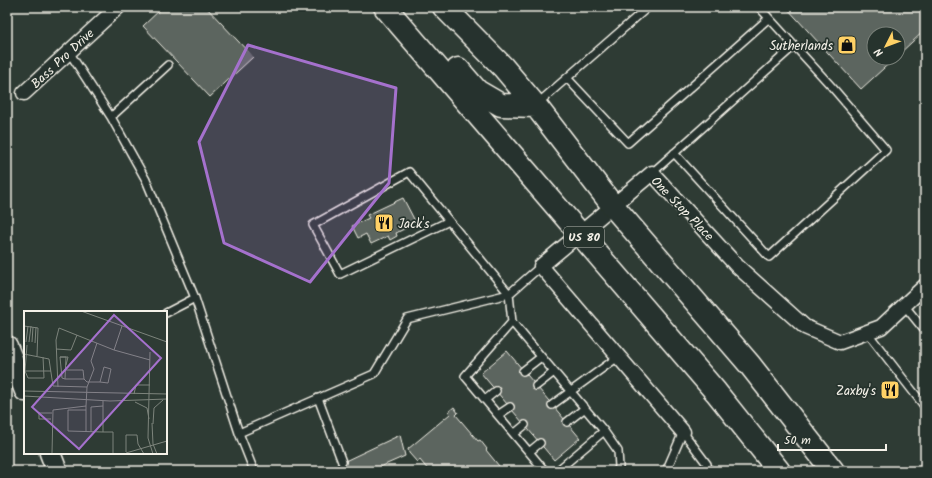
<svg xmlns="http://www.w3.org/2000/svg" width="932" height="478" font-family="Kalam,sans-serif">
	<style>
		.building { fill: #5c655e; stroke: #f4f1e8 }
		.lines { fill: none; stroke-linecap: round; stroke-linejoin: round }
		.lane-casing { stroke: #f4f1e8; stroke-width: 10 }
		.street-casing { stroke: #f4f1e8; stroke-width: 17 }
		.secondary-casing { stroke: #f4f1e8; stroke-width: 23 }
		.primary-casing { stroke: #f4f1e8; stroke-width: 25 }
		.lane { stroke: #26332d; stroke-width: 7 }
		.street { stroke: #26332d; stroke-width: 14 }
		.secondary { stroke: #26332d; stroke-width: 20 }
		.primary { stroke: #26332d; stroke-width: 22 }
		.marked { fill: #a571cd; fill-opacity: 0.2; stroke: #a571cd; stroke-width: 3; stroke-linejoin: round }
		.labels { text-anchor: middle; stroke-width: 3.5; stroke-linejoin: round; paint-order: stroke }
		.shield { fill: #26332d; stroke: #b6b8b0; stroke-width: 1 }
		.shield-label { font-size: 12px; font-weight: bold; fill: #f4f1e8 }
		.poi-label { font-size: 13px; fill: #f4f1e8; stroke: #26332d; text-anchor: end }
		.street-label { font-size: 13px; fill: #f4f1e8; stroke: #26332d }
		.inset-road { fill: none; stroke: #7d847c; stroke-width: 1 }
		.view { fill: #a571cd; fill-opacity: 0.15; stroke: #a571cd; stroke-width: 2 }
		.inset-edge { fill: none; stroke: #f4f1e8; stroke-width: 2 }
	</style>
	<rect width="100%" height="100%" fill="#2e3b34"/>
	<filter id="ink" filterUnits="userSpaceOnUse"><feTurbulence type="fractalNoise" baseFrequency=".025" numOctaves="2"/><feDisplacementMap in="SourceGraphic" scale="8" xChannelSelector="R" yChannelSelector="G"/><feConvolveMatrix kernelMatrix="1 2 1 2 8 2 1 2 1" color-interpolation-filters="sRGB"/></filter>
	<g filter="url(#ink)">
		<path class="building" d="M163,7H206L253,57L210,97L143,26Z
			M786,7H925V30L898,55V34H874V58H895L861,89Z
			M403,198L415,221L405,226L406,228L396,233L397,236L390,240L388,236L371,244L366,234L358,238L352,226L369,218L367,215Z
			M507,351L580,438L554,460L481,373Z
			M454,407L458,413L456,415L478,441L480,440L487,449L486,450L503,471H429L420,460L417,462L409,453L408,449L450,414L448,412Z
			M400,435L405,456L371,471H324Z"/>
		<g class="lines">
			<g class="lane-casing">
				<path id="lane" d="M69,52L111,117L146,180L195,298
					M567,78L628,143L769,18
					M537,104L648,7
					M111,117L168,65
					M674,153L769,257L886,150L832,87L759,7
					M652,173L794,46
					M449,221L340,274L313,225L409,172L509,294L512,322L604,431L618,451L619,467L617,471
					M904,305L925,331
					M166,313L195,298L239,433L254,471
					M512,322L465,376L545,471
					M867,332L925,407
					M523,371L541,357
					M536,386L554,372
					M318,398L342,462
					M485,400L496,391
					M552,405L618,357
					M498,415L510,407
					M567,422L585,408
					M239,433L374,374L407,319L509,294L541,266
					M514,434L525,425
					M529,452L540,443
					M557,471L604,431
					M664,471L667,469L683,432L707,464L708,471"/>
			</g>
			<g class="street-casing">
				<path id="street" d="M24,93L118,7
					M683,432L541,266L652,173L737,266L805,327L840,342L881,327L925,286"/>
			</g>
			<g class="secondary-casing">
				<path id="secondary" d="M7,346L25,391
					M50,453L57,471"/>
			</g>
			<g class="primary-casing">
				<path id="primary" d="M385,7L716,392L779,471
					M444,7L503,67L536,106L613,206L750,365L833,471
					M458,69L477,91L501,105L536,106"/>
			</g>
			<use href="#lane" class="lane"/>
			<use href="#street" class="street"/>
			<use href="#secondary" class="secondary"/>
			<use href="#primary" class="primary"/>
		</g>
	</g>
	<path class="marked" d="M248,45L396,88L389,183L310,282L224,243L199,142Z"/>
	<defs>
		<g id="shop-square" transform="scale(1)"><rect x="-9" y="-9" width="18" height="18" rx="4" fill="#ffd166" stroke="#26332d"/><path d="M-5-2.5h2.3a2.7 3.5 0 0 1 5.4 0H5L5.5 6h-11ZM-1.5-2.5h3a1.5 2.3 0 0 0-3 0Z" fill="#111"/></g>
		<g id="restaurant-square" transform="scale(1)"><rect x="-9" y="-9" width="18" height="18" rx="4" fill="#ffd166" stroke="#26332d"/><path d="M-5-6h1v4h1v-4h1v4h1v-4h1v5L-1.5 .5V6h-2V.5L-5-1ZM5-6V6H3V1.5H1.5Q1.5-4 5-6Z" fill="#111"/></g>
	</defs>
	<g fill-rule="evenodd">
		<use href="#shop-square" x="847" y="45"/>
		<use href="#restaurant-square" x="384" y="223"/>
		<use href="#restaurant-square" x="890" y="390"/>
	</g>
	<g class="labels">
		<rect class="shield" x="564" y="227" width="40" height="20" rx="3"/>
		<g class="shield-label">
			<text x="584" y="241">US 80</text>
		</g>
		<g class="poi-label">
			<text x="833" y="50">Sutherlands</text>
			<text x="398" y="228" text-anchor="start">Jack's</text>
			<text x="876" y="395">Zaxby's</text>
		</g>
		<g class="street-label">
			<text transform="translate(62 58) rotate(-43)" y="5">Bass Pro Drive</text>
			<text transform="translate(683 208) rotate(46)" y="5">One Stop Place</text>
		</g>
	</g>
	<g transform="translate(24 311)">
		<rect width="143" height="143" fill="#2e3b34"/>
		<path class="inset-road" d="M57,0L143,31M0,15L14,17L13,45M2,31L4,15M5,31L7,15M8,31L9,16M11,32L12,16M3,34L1,60H27M32,38L47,39L53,24M90,39L126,49M126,41L124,127L129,143M0,43L25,48L29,75L63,76L62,95L29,99L28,142M36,46H44L42,54M42,59H59L60,68M1,60L4,67H20L19,46M41,68L42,46H36L38,67L41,68H60L63,71H76L84,72L87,58L80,56L76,71M34,76L32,29L35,17L90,39L98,15M63,76L70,58L67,50L73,32M0,80L143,83M110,83L112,74H126M0,85L86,90L143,88M111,91L123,97L125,108M62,99H44V120L79,121V90M27,108H15V102H28M128,112L129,133L133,143M129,113L130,97L139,89M62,121V95M67,121V96L79,95M79,121H89V143M102,141V124H113L114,133L120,143M102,142L143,130"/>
		<path class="view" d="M90,4L137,47L55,138L8,96Z"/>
		<rect width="143" height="143" class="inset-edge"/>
	</g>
	<rect width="932" height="478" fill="none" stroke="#26332d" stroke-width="24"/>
	<rect x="12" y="12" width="908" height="454" fill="none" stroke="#f4f1e8" stroke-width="1.5" filter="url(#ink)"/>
	<g transform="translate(886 46) rotate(228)"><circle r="19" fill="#26332d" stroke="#787f78"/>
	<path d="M0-3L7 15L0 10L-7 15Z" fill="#ffd166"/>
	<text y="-6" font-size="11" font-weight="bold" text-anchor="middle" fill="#f4f1e8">N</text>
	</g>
	<path d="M778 444v6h108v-6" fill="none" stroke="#f4f1e8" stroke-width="2"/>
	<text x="784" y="444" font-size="12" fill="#f4f1e8" stroke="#26332d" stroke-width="3" paint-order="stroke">50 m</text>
</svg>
